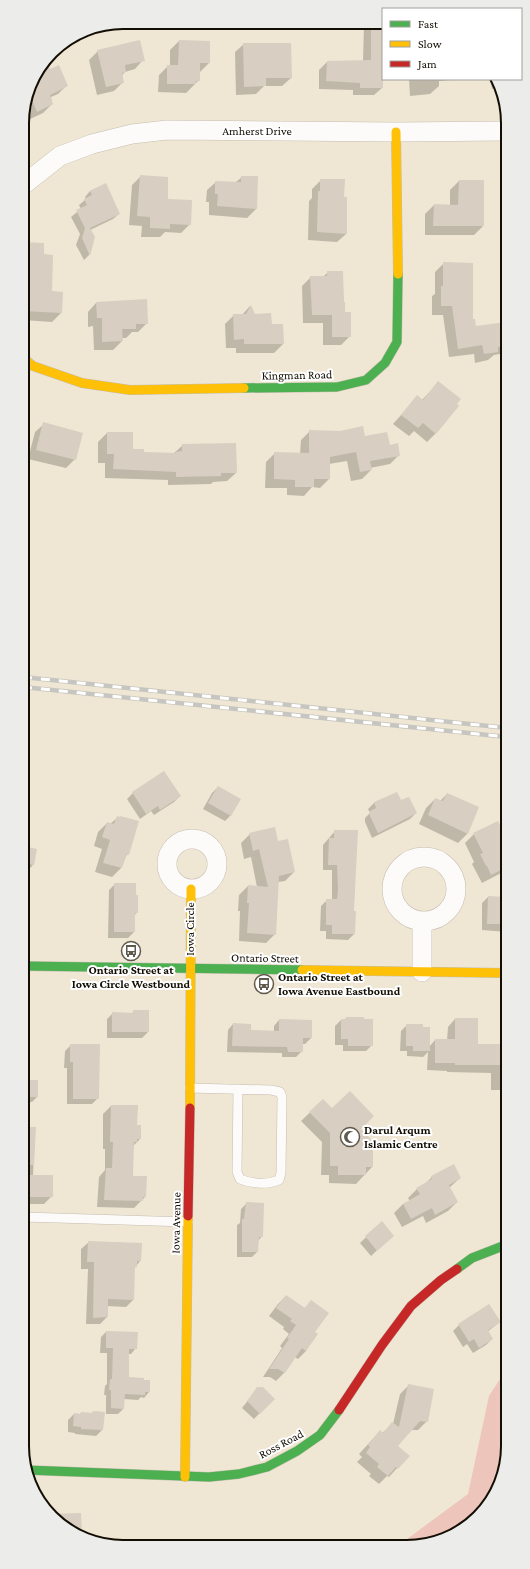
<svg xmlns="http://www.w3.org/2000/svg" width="530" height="1569" font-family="'Crimson Pro',serif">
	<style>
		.green { fill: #edc5ba }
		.shadow { fill: #0003 }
		.building { fill: #d8cec1 }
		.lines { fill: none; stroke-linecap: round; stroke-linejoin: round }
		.lane-casing { stroke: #c4bdaf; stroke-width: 10 }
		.street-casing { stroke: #c4bdaf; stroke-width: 20 }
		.fast-casing { stroke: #c4bdaf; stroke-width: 10 }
		.slow-casing { stroke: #c4bdaf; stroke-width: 10 }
		.jam-casing { stroke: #c4bdaf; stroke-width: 10 }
		.lane { stroke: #fdfbf9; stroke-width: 9 }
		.street { stroke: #fdfbf9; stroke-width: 19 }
		.fast { stroke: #4caf50; stroke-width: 9 }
		.slow { stroke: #ffc107; stroke-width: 9 }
		.jam { stroke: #c62828; stroke-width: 9 }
		.rail-casing { stroke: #c7c5c0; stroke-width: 4.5 }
		.rail { stroke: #fff; stroke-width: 3; stroke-dasharray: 9; stroke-linecap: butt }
		.labels { text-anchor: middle; stroke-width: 4; stroke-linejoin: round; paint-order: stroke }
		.street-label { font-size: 12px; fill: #130e03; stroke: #fff }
		.poi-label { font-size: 12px; font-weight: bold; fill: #130e03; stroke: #fff; text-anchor: start }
		.rim { fill: none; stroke: #130e03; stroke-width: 2 }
	</style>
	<rect width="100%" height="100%" fill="#efe7d4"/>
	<path class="green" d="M508,1367V1452L500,1484L483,1512L457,1533L427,1545H399L468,1494L489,1396Z"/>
	<path class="shadow" d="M364,24H383L382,88L374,95H353V90L319,89V70L327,62L363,61Z
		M179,41L209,63L200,72L199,80L186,93L158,92L159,75L168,66H170V50Z
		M244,44L291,78L282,86H264L256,94L236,95L235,52Z
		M98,51L143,60L135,69L125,72L122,75L123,82L114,91L97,95L89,60Z
		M47,64L50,70L67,85L58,94L51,97L52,104L43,113L28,120L24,110L33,78L42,66Z
		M409,79H461L439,81V86L430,94L410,96Z
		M490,79H493L498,88L492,89Z
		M141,176L167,200L190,224L181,233L165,232L160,237H141L142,226L129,225L132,185Z
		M242,177L256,209L247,218L209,215V202H206L207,190L216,182H236Z
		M321,180L343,198L346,234L337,242L308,240L309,201L312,198V189Z
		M459,181H483V226L474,235H425V214L434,205H450V190Z
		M105,184L119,214L113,219L90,230L94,237L89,255L84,260L76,245L80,234L71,217L81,209L79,205L86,199L85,197L90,191Z
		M22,243L43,255L51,292L61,313L52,322L23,320Z
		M444,263L475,328L506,323V353L494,355L488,360L475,363L474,354L449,357L443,315H432V296L435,294V272Z
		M328,272L344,313L350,336L341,345H323V323H303L302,286L311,277H323Z
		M96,303L147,323L138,332H132L126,338H121L122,341L113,350H94L93,326L88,327V312Z
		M250,306L254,315L271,325L283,344L274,353H236V348H226L225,324L234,315H242Z
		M438,383L436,433L427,442L414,431L409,436L393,424L417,397L422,400Z
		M44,424L75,459L66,468L28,459L35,432Z
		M310,431L389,446L399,455L390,464L370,468L371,470L362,479L351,481L347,461L329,464V479L320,488L312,487L304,496L287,495V488H265L266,462L275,453L300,454L301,440Z
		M107,433L132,450L142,453L173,454L183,445L236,473L227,481L213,482L211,484L168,485V480L105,478V463H98V442Z
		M218,787L231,815L225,821L203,809L212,793Z
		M133,793L180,796L174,802L154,815L151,811L140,819L127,799Z
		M397,793L401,802L416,813L410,819L372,838L365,822V818L370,813L368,809L374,803Z
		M447,794L478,808L467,834L458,843L419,824L426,808L435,799L440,801Z
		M117,818L128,854L124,858L121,868L112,877L95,872L102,849L94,846L98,832L107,823L110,824Z
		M335,831L353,912L354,934L348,940L326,939V931H320L321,906L327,900H332V870H323V845Z
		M250,834L278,843L294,872L285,881L278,882L275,934L266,943L239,941L240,911H238L239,895L248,886L257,887L251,857L244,859L241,843Z
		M474,834L507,844V870L482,883L472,864L474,862L465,843Z
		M23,848L33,865L26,872H23Z
		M115,884L135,896L137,912L134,916V932L128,938H108L109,890Z
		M488,897L507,898V932L482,930V903Z
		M134,1011L148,1032L142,1038H107V1019L113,1013L131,1014Z
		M346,1018L372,1045L366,1051H343V1045H335V1026L341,1020H344Z
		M455,1019L477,1045H507V1090H491V1073L447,1072V1071L427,1070L428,1052L423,1057L407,1056V1051H400L401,1031L407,1025L429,1047L435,1040H447L448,1027Z
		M279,1020L311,1021V1038L305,1044H302V1051L296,1057H282V1053L227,1052L228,1030L233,1024L250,1031L274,1032V1026Z
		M71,1045L98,1098L92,1104H67V1068H64L65,1051Z
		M23,1064H25V1081L37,1097L32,1102H24Z
		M323,1100L332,1109L360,1129L372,1167L356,1184L329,1183V1175H321L322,1142L301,1121Z
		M111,1106L136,1126L140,1139L133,1146L132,1177L146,1196L134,1208L97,1207L99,1177L105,1170V1149H103V1114Z
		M24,1128H35L33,1176L52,1196L44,1204H27L24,1207Z
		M432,1177L460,1178L449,1188L457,1202L448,1211L426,1223L423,1216L402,1227L394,1213L403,1204L410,1201L408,1198L417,1189L424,1185Z
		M247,1203L262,1236L258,1241L257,1252L252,1257H237V1225L240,1223L241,1209Z
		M381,1223L387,1241L371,1256L360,1243Z
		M89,1242L141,1244L140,1261L134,1269L133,1300L126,1307L107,1306V1317L100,1324H86L88,1269H81V1249Z
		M286,1296L304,1309L311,1302L314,1332L306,1351L298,1359L295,1357L284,1373L276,1381L270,1377H263L282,1348L280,1346L289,1334L283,1329L284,1327L269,1316L278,1304Z
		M508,1305V1322L505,1308Z
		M500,1322L487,1332L492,1339L486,1345L473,1353L467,1344L463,1347L453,1331L459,1325Z
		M106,1332L136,1348L131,1354H128V1378L149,1381V1392L144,1398L141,1397L138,1400L124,1399L123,1409L118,1414H106V1395H104L105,1386L107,1384V1353H100L101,1337Z
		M409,1385L427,1421L418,1430H411L397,1446L408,1456L389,1477L387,1476L379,1484L369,1476L371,1474L357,1462L362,1457L359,1454L380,1431L382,1433L393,1424L400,1394Z
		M258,1388L273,1399L254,1419L242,1408Z
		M81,1413H104L102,1430L96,1436L75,1434V1433L68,1432V1420L74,1414H80Z
		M80,1514L81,1533L56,1520L62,1515Z
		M83,1534L96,1535V1541Z"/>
	<path class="building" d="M371,24H383V88H360V83L326,81L327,61L371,60Z
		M140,40L145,61L125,65L126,72L122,73L124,83L106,87L97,50Z
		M179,40L210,41V63H200V81H196V84H167V65H178Z
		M243,43H291L292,78H266V86L244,87Z
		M47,60L50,69L59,65L68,86L50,95L53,104L37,112L29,93L33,78Z
		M140,175L168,177V199L192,200L191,225L170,224V229L150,228V217L137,216Z
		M241,176H258L257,209L217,206L218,194H215V181L241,182Z
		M320,179H345L344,197H347V234L317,232L318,191H320Z
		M459,180H484V226H433L434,204L458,205Z
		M106,183L120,214L90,228L95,237L90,256L82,238L85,228L76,210L87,205L84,199L92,195L90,191Z
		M22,242L44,243V254L53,255L52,291L63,292L62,313L23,311Z
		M443,262L473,263V319H475L476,326L506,322V346L498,347V352L484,354L482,345L458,349L452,306H441V286H443Z
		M327,271H343L344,302H345V312H351V337H332V315H312L310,276H327Z
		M147,299L148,324H136V329H122L123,341L102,342V318H97L96,302Z
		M251,305L255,314L271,313L272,324H283L284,344H244V339L234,340L233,314H246Z
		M438,381L461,399L457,404L459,406L436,434L423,423L418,428L401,415L417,395L423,400Z
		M43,422L83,433L76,460L36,450Z
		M363,426L365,436L387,432L390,445L398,443L400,456L370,461L372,470L360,472L356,452L330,457V479H314V487H295V480L274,479V452L309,453V430L340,431Z
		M107,432H133V449H144V452L176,453V452L182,451V444L236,443L237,473H221V476L176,477V472L113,469L114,454H107Z
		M164,771L181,796L160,810L158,806L146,814L132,792Z
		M218,786L241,799L231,816L208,803Z
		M397,792L401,800L409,797L417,813L378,833L370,816V811L376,808L374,802Z
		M447,793L479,807L468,834L428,815L435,798L443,801Z
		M117,816L120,817V816L139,821L129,855L127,854L122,868L103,863L110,840L102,837L107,822L114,824Z
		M498,821L507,841V867L491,875L487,866H486L480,854L483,853L473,833Z
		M275,827L278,841L288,839L295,872L279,876L276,935L247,933L249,903H247L248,885L268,887L259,849L253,851L249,833Z
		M334,830H358L354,911H356L355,934H332V925H326V899H337L338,890L337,865H328L329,838H334Z
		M23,846L37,849L34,865L23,863Z
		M114,883H136V895H138V913H135V932H114Z
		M488,896L507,897V924H487Z
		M133,1010H149V1032H112V1012L133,1013Z
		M346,1017H364V1019H373V1046H348V1039H341V1019H346Z
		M455,1018H478V1044H507V1065H455V1063H435V1039H455Z
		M279,1019L312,1020V1038H303V1052H288L287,1047L232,1046L233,1023L251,1024V1030L279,1031Z
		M406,1024H423V1027H430V1051H413V1046H406Z
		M70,1044H100L99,1099H73V1062H70Z
		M23,1080H38V1097H24Z
		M350,1091L374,1116L361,1129L373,1141V1167H366V1175H338V1166H330V1133L309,1112L323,1099L332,1108Z
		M111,1105H138L137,1125H141V1139H137V1142H134L133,1176H147L146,1197H143V1201L104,1200L106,1168H112L113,1142H110Z
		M24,1127H36L34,1165H24Z
		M454,1164L461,1178L449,1185L458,1202L435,1215L432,1208L411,1219L403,1204L420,1194L416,1188L432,1179L431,1176Z
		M24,1175H53V1197H24Z
		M246,1202L264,1203L263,1237H259L258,1252H242V1219H244Z
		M382,1221L394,1236L377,1251L365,1236Z
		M88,1241L142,1243L141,1261H137V1267H135L134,1300L108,1299V1317L93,1318L94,1262H87Z
		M286,1295L305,1308L311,1300L329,1313L315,1332L318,1334L306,1351L302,1348L285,1373L278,1369H269L289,1339L287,1338L296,1325L290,1321L292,1319L276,1308Z
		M489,1304L501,1322L488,1330L493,1339L479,1348L474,1339L469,1342L458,1324Z
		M106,1331L138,1332L137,1349H129V1377L144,1378V1380H150V1392H145V1395L125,1394L124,1409L111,1408V1390H109L110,1379H112L113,1348H106Z
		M408,1384L434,1389L428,1422L420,1421L398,1446L410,1456L398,1469L396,1467L388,1476L377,1467L379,1464L366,1453L370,1447L368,1445L380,1430L383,1433L392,1422L399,1427Z
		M257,1387H263L275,1399L260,1414L247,1401Z
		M93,1411L105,1412L103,1430L81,1429V1427L73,1426L74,1413L81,1414V1412L92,1413Z
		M81,1513L82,1533L52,1517L50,1514Z"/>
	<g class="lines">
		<g class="lane-casing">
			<path id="lane" d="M190,1088L271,1090L280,1092L282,1097L281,1173L279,1180C267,1185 252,1184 240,1179L237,1172L238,1089
				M24,1217L188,1222"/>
		</g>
		<g class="street-casing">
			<path id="street" d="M22,186L60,156L92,144L132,134L167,130L396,132L506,131
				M167 864a25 25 0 1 1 50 0a25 25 0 1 1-50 0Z
				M392 889a32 32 0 1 1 64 0a32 32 0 1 1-64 0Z
				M422,972V922"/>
		</g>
		<g class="fast-casing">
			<path id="fast" d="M244,388L337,387L366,380L385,363L397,342L398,274
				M23,966L302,970
				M457,1269L472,1258L508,1244
				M26,1470L209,1477L239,1474L267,1467L297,1451L320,1435L339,1410"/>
		</g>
		<g class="slow-casing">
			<path id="slow" d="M396,132L398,274
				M23,358L33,366L82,383L130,390L244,388
				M302,970L507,973
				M190,1108L191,889
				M185,1477L188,1216"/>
		</g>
		<g class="jam-casing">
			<path id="jam" d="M188,1216L190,1108
				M339,1410L382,1345L411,1306L441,1280L457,1269"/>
		</g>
		<use href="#lane" class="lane"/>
		<use href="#street" class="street"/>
		<use href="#fast" class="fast"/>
		<use href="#slow" class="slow"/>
		<use href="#jam" class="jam"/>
		<g class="rail-casing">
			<path id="rail" d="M23,677L507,728
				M23,687L507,737"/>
		</g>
		<use href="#rail" class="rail"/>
	</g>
	<defs>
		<g id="bus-ring" transform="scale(1)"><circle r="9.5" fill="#fff" stroke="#605a4c" stroke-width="1.5"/><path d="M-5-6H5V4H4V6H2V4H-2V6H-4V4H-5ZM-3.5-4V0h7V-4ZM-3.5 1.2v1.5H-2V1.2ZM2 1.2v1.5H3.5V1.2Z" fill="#605a4c"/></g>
		<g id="mosque-ring" transform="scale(1)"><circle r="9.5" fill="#fff" stroke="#605a4c" stroke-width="1.5"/><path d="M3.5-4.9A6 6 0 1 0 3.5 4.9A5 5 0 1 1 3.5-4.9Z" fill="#605a4c"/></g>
	</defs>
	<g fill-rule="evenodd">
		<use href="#bus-ring" x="131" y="951"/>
		<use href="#bus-ring" x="264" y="984"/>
		<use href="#mosque-ring" x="350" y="1137"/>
	</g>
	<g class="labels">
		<g class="street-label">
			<text x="257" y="135">Amherst Drive</text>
			<text transform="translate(297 375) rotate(-1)" y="4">Kingman Road</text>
			<text transform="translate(190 929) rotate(-90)" y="4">Iowa Circle</text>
			<text transform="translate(265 958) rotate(1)" y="4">Ontario Street</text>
			<text transform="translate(176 1223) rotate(-89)" y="4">Iowa Avenue</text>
			<text transform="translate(281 1444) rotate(-28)" y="4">Ross Road</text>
		</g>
		<g class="poi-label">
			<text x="131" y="974" text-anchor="middle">Ontario Street at<tspan x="131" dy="14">Iowa Circle Westbound</tspan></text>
			<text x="278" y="981">Ontario Street at<tspan x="278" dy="14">Iowa Avenue Eastbound</tspan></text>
			<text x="364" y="1134">Darul Arqum<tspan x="364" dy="14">Islamic Centre</tspan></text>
		</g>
	</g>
	<path d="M0 0H530V1569H0ZM123 29H407A94 94 0 0 1 501 123V1446A94 94 0 0 1 407 1540H123A94 94 0 0 1 29 1446V123A94 94 0 0 1 123 29Z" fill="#ececeb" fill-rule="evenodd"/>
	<path class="rim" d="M123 29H407A94 94 0 0 1 501 123V1446A94 94 0 0 1 407 1540H123A94 94 0 0 1 29 1446V123A94 94 0 0 1 123 29Z"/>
	<rect x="382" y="8" width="140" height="72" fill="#ffffff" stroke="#a19f9a"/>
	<rect x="390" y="21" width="20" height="6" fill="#4caf50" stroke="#a19f9a"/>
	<text x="418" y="28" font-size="12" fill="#130e03">Fast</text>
	<rect x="390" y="41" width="20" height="6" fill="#ffc107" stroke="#a19f9a"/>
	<text x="418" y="48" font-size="12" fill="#130e03">Slow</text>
	<rect x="390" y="61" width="20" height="6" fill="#c62828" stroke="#a19f9a"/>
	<text x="418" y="68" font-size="12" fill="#130e03">Jam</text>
</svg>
